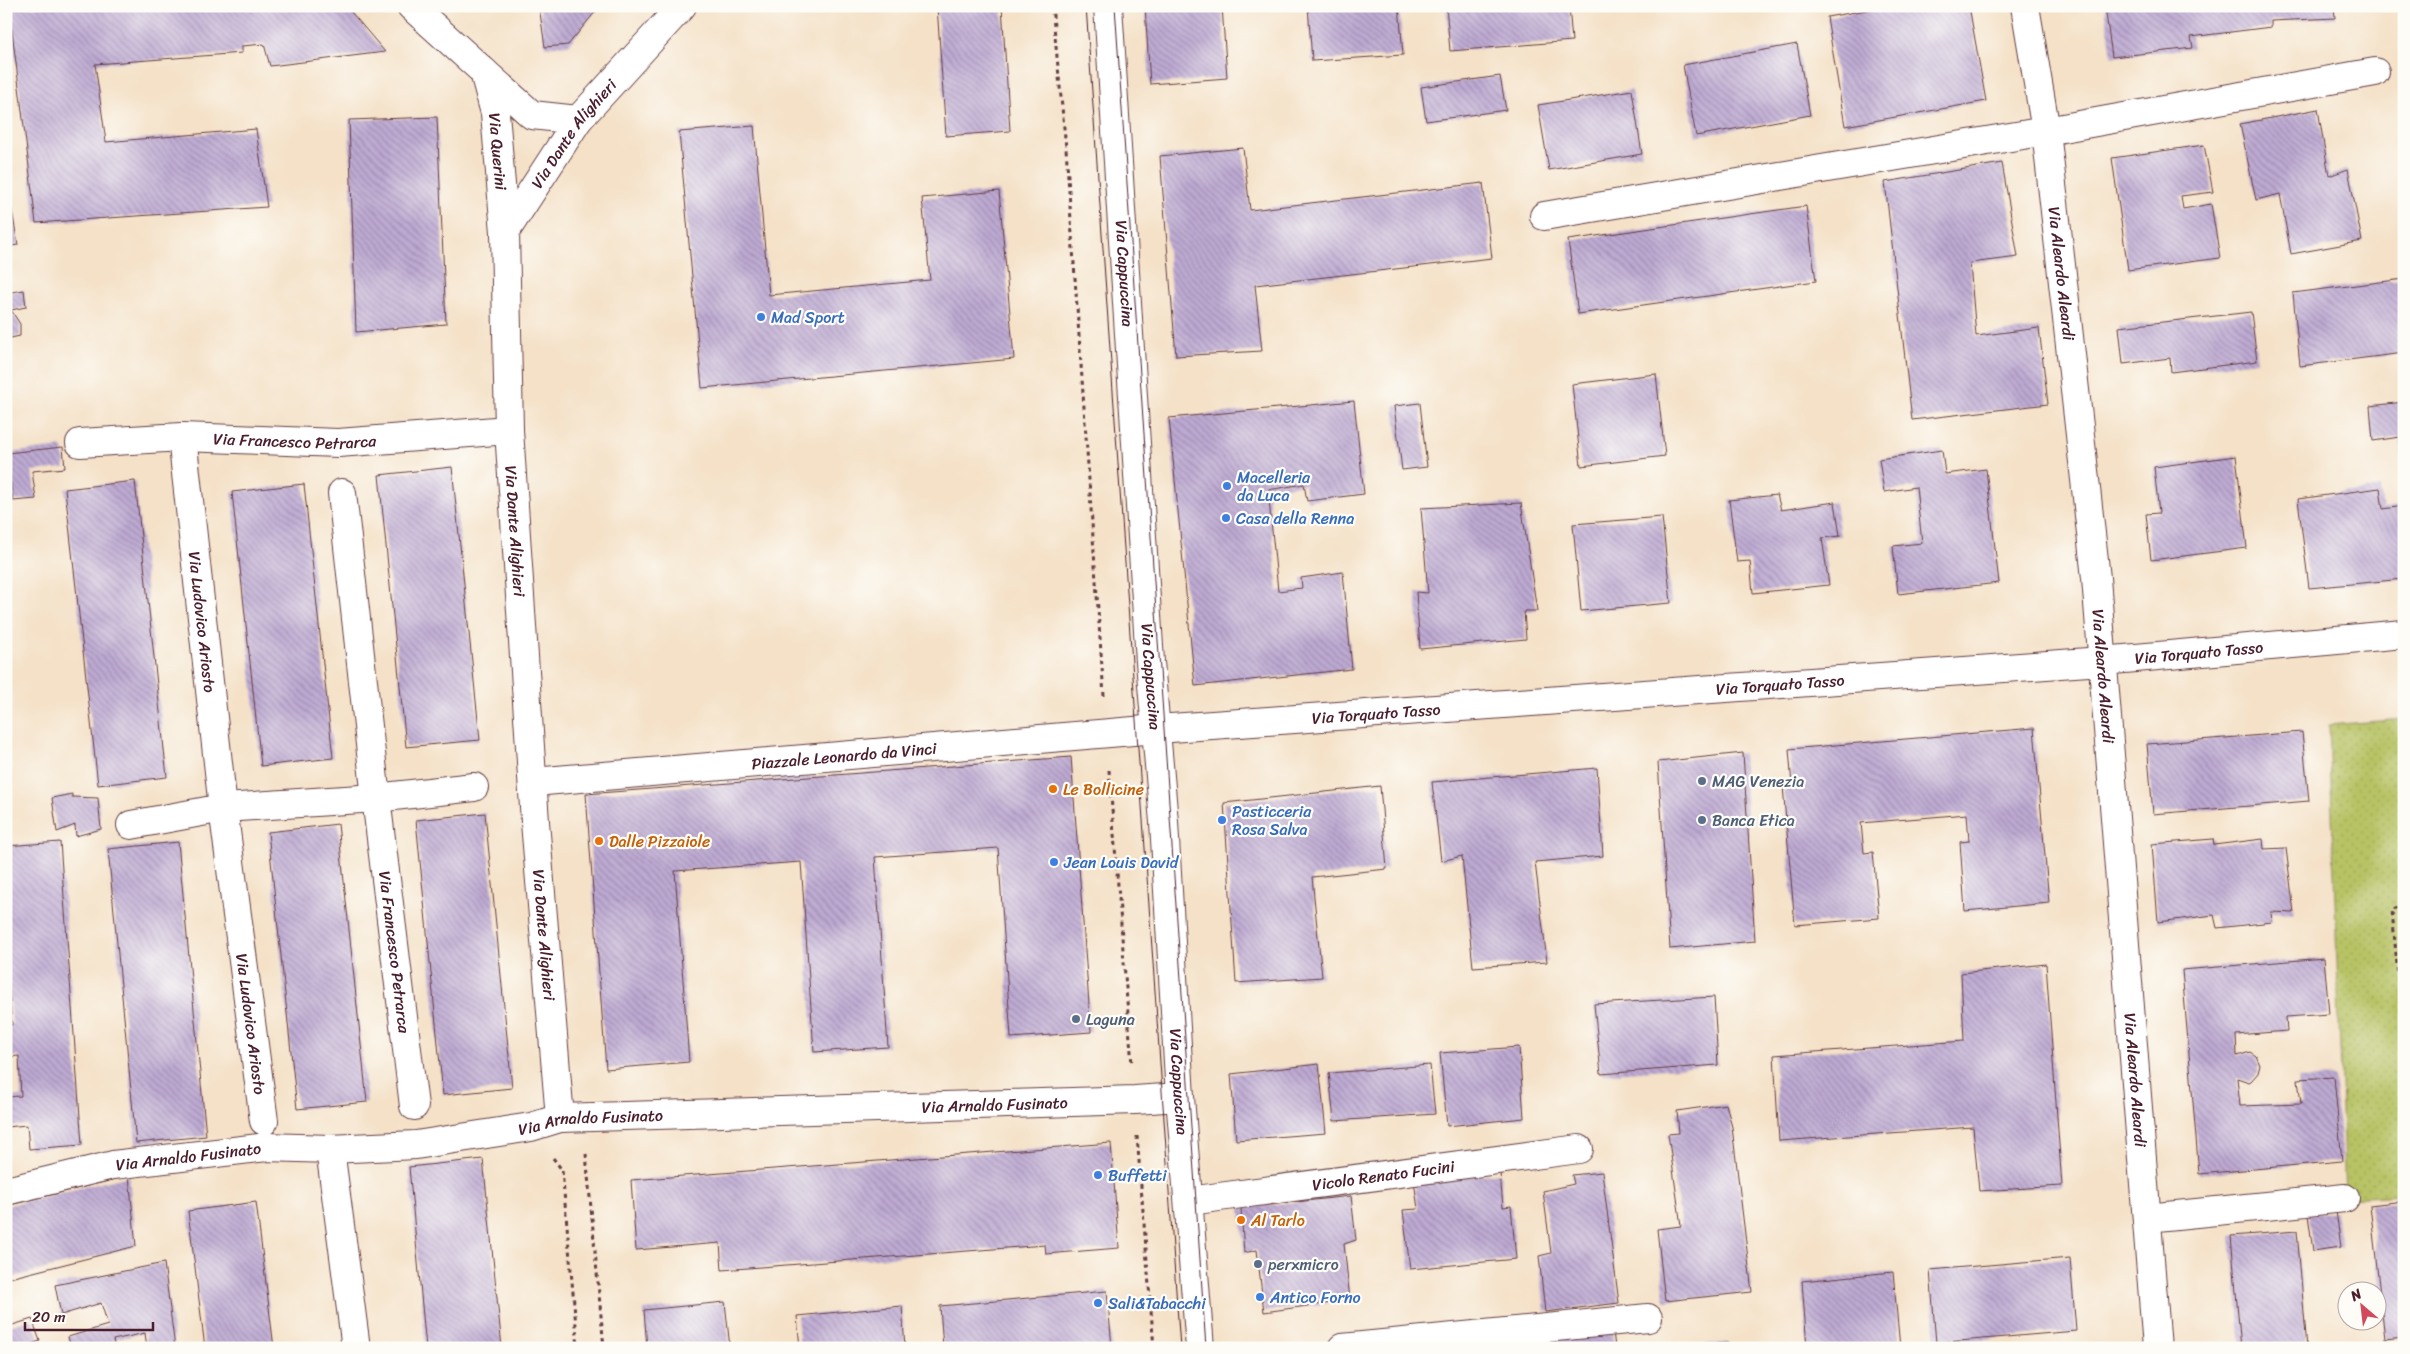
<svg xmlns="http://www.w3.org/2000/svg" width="2410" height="1354" font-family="Sriracha,sans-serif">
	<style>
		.park { fill: url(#park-dots); stroke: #807148 }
		.building { fill: url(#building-back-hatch) }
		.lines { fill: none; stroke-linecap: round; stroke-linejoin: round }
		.minor-casing { stroke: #643c42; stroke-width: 30 }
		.path { stroke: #643c42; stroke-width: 3; stroke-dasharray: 4 4; stroke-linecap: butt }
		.minor { stroke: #fff; stroke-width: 28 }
		.tram { stroke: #4a1f2b; stroke-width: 1 }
		.shop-dot { fill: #3f7fe0; stroke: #fdfcf7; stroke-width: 2 }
		.service-dot { fill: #5c6f8a; stroke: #fdfcf7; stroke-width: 2 }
		.food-dot { fill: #e8710a; stroke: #fdfcf7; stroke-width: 2 }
		.labels { text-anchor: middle; stroke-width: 4.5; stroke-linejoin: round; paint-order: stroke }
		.street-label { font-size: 16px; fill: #4a1f2b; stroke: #fdfcf7 }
		.shop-label { font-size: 16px; fill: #366cbe; stroke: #fdfcf7; text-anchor: start }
		.service-label { font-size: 16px; fill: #4e5e75; stroke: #fdfcf7; text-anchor: start }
		.food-label { font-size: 16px; fill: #c56008; stroke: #fdfcf7; text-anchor: start }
	</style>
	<defs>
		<pattern id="park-dots" width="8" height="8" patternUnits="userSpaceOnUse" patternTransform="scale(1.25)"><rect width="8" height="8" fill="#b7c365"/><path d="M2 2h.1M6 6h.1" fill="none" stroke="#9fa758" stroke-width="1.8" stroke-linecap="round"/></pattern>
		<pattern id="building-back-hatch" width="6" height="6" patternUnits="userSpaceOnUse" patternTransform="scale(1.25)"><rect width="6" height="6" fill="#beaad3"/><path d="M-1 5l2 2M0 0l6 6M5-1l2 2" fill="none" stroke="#9c8aab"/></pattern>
	</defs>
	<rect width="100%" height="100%" fill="#fdfcf7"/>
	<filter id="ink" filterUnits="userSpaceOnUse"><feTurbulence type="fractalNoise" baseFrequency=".02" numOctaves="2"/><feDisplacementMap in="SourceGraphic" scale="10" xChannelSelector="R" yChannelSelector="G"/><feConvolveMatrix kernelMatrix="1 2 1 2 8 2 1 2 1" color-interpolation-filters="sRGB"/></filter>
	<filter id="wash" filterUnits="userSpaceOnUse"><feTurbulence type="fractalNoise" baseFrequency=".0096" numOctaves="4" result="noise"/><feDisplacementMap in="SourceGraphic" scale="20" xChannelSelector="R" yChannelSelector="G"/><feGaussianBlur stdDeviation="1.12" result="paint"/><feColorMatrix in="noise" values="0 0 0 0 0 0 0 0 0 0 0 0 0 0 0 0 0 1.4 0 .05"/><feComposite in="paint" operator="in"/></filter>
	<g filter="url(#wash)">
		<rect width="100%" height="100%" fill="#f4e1c7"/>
		<path class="park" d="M2404,719V1195L2345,1198L2329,725Z"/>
		<g id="blocks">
			<path class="building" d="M346,6L385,52L270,66L264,44L242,46V53L95,64L106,142L256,129L267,207L36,223L9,7Z
				M539,6H596V11L568,45L545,47Z
				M937,6H1002L1010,131L946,136Z
				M1145,6H1222L1227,78L1150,84Z
				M1308,6H1399L1403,55L1312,61Z
				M1446,6H1569L1572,41L1450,51Z
				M1889,6H1969L1986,101L1845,126L1827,17Z
				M2105,6H2334L2335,18L2271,21V27L2191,37L2193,48L2112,57Z
				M1797,44L1810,115L1696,136L1683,65Z
				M1500,76L1506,110L1426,121L1421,87Z
				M1632,90L1642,154L1549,170L1538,105Z
				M2318,109L2329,176L2348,169L2362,241L2291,254L2280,194L2256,200L2240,124Z
				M437,117L446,324L356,332L349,120Z
				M754,126L769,295L930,280L922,198L999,191L1014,359L702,388L679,132Z
				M2204,145L2213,192L2181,196L2183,209L2211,204L2220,258L2128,270L2112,158Z
				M1243,148L1250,210L1483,183L1492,258L1255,285L1262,351L1176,356L1160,156Z
				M2002,163L2018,257L1970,263L1976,336L2039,328L2048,404L1912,420L1885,182Z
				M6,176L18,245L6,247Z
				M1806,206L1816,281L1578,314L1568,240Z
				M2404,279V353L2300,366L2293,293Z
				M24,290L26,307L11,310L20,324V336L6,339V293Z
				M2251,312L2257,361L2171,372L2170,358L2123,364L2119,327Z
				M1656,374L1665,456L1581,466L1572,384Z
				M1354,401L1364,494L1307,501L1304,484L1268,490L1278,591L1302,588L1301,578L1343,572L1352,669L1195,686L1169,418Z
				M2404,402V461H2402L2400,437L2373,441L2370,406Z
				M1420,403L1427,467L1402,470L1394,406Z
				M63,447L65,468L32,471L36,499L13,501L7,453Z
				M1942,450L1945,474L1986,469L1999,583L1898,594L1893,546L1922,543L1916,487L1884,492L1879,459Z
				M2236,456L2247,548L2151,560L2146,514L2159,513L2154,467Z
				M452,467L480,740L406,747L379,475Z
				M135,481L167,777L98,785L65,489Z
				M304,484L333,758L261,766L232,492Z
				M2380,488L2383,509L2404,506V579L2309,588L2298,499Z
				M1777,495L1781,510L1835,502L1840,536L1822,538L1829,585L1753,593L1750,561L1737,562L1729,500Z
				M1521,503L1537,611H1524L1526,639L1420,649L1416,592L1428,593L1421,508Z
				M1662,517L1671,603L1581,611L1573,524Z
				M2034,728L2049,903L1965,911L1960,842L1969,841L1967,814L1861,823L1864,853L1873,852L1879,918L1795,925L1783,786H1792L1789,749Z
				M2302,732L2309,801L2153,814L2147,744Z
				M1743,753L1755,941L1670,949L1658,762Z
				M1071,757L1091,1032L1011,1038L998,848L875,857L888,1047L814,1052L801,862L675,871L689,1062L606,1069L586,794Z
				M1597,768L1603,856L1535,862L1547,962L1473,967L1462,856L1441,861L1432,782Z
				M1380,786L1387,869L1312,877L1322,977L1236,983L1224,803Z
				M72,794V797L98,798L101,829L76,836L75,825L57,832L52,798Z
				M485,813L512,1088L443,1095L416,820Z
				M338,824L367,1102L297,1109L268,832Z
				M2213,839L2214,845L2263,839L2264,849L2286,848L2294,913L2271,912L2272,922L2217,928L2214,915L2158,922L2152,844Z
				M60,842L82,1145L29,1149L27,1125L6,1127V1097L21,1096L19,1056L6,1057V1026L12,1025L8,976H6V846Z
				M178,842L206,1136L136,1143L108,849Z
				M2324,958L2329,1014L2286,1017L2287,1031L2236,1035L2237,1056L2250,1052L2256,1056L2260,1065L2258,1073L2251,1081L2249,1082L2237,1078L2240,1106L2301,1104L2298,1079L2334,1077L2342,1161L2199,1174L2182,970Z
				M2046,964L2062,1186L1979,1191L1973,1127L1779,1141L1774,1055L1964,1041L1961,973Z
				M1714,997L1718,1065L1601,1074L1594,1004Z
				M1519,1047L1524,1118L1447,1126L1440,1053Z
				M1319,1064L1326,1133L1236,1140L1231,1074Z
				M1430,1065L1435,1114L1334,1121L1329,1073Z
				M1726,1104L1732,1127L1752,1292L1665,1301L1657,1229L1681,1226L1668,1134L1679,1133L1677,1111Z
				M1111,1143L1119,1248L1046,1254L1045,1245L722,1270L720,1243L636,1250L631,1180Z
				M483,1159L502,1348H426L409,1167Z
				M1602,1172L1619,1303L1545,1312L1539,1256L1551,1253L1543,1191L1574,1184L1572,1175Z
				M1500,1173L1503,1207L1511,1206L1516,1259L1410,1269L1403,1210L1418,1209L1414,1181Z
				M129,1176L136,1246L6,1279V1206Z
				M1351,1196L1356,1240L1344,1244L1350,1300L1264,1312L1257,1250L1244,1253L1241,1208Z
				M2404,1201V1337L2385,1339L2370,1205Z
				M256,1202L274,1348H205L188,1211Z
				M2336,1211L2341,1247L2313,1251L2308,1215Z
				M2297,1231L2307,1348H2241L2231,1236Z
				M2070,1258L2076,1331L1936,1343L1930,1270Z
				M164,1263L175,1348H147L145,1333L113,1340L115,1348H71L68,1337L108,1325L101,1303L61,1315L55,1285Z
				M1893,1272L1900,1348H1807L1802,1281Z
				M1107,1291L1112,1348H943L940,1306Z
				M725,1302L730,1348H647L644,1310Z
				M902,1306L905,1348H800L797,1316Z
				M32,1319L40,1341L21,1348H8L6,1327Z
				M1613,1331L1615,1348H1452Z
				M1728,1343V1348H1663V1346Z"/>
		</g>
	</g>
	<g filter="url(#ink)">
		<use href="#blocks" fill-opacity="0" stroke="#643c42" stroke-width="1"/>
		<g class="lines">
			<g class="minor-casing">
				<g id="minor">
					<path d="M411,6L532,115L578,120"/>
					<path id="s1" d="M1108,6L1150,662L1164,822L1180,1097L1200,1348"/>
					<path id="s2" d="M2025,6L2046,131L2096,578L2157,1348"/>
					<path id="s3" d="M484,72L495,113L505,232L509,430L535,822L560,1118"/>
					<path d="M1544,216L2046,131L2375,72"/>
					<path id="s4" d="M505,232L578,120L682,6"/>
					<path id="s5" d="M182,437L223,808L264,1121"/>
					<path id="s6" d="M80,443L182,437L338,443L509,430"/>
					<path id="s7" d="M342,493L376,798L414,1106"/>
					<path id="s8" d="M533,782L1157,729L2102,661L2404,634"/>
					<path d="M131,825L223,808L376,798L474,787"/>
					<path d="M330,1149L356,1348"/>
					<path id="s9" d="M6,1191L113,1165L267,1147L330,1149L416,1145L531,1127L560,1118L1135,1100L1180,1097"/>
					<path id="s10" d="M1189,1201L1579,1149"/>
					<path d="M2147,1218L2345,1198"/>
					<path d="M1342,1348L1648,1318"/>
				</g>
			</g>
			<path class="path" d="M1052,6L1066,148L1104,696
				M1109,770L1132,1065
				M2404,903L2392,910L2404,1043
				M1137,1136L1154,1348
				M586,1154L604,1348
				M553,1158L562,1170L578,1348"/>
			<use href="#minor" class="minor"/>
			<path class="tram" d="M1086,6L1180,1348
				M1115,6L1206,1348"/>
		</g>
	</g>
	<g class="shop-dot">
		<circle cx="761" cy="317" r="5"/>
		<circle cx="1227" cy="486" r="5"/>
		<circle cx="1226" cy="518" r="5"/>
		<circle cx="1222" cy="820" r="5"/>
		<circle cx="1054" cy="862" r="5"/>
		<circle cx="1098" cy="1175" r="5"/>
		<circle cx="1260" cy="1297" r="5"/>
		<circle cx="1098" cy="1303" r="5"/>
	</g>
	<g class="service-dot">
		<circle cx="1702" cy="781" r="5"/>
		<circle cx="1702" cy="820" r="5"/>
		<circle cx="1076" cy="1019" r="5"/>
		<circle cx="1258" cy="1264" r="5"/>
	</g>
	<g class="food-dot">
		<circle cx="1053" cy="789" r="5"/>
		<circle cx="599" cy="841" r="5"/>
		<circle cx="1241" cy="1220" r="5"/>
	</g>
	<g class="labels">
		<g class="street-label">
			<text dy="6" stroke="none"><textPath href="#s4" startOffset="120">Via Dante Alighieri</textPath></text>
			<text dy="6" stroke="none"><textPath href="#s3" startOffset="81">Via Querini</textPath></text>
			<text dy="6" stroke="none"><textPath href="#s1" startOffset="268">Via Cappuccina</textPath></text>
			<text dy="6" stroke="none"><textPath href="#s2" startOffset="270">Via Aleardo Aleardi</textPath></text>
			<text dy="6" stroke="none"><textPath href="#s6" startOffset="215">Via Francesco Petrarca</textPath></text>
			<text dy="6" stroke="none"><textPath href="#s3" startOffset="461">Via Dante Alighieri</textPath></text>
			<text dy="6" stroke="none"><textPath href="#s5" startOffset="186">Via Ludovico Ariosto</textPath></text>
			<text dy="6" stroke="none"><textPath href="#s8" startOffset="1671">Via Torquato Tasso</textPath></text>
			<text dy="6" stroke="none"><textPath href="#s2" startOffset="675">Via Aleardo Aleardi</textPath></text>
			<text dy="6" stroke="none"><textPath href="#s1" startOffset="672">Via Cappuccina</textPath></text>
			<text dy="6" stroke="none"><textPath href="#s8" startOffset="1251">Via Torquato Tasso</textPath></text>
			<text dy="6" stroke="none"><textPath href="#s8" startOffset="846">Via Torquato Tasso</textPath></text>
			<text dy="6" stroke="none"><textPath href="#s8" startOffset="312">Piazzale Leonardo da Vinci</textPath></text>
			<text dy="6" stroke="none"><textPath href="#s3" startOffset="866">Via Dante Alighieri</textPath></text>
			<text dy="6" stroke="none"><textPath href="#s7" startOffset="462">Via Francesco Petrarca</textPath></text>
			<text dy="6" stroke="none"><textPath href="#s5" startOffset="591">Via Ludovico Ariosto</textPath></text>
			<text dy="6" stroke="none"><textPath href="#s2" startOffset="1080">Via Aleardo Aleardi</textPath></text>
			<text dy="6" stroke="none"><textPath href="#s1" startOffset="1078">Via Cappuccina</textPath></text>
			<text dy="6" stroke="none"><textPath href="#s9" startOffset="996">Via Arnaldo Fusinato</textPath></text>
			<text dy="6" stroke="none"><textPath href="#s9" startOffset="591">Via Arnaldo Fusinato</textPath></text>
			<text dy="6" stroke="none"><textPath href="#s9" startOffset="186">Via Arnaldo Fusinato</textPath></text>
			<text dy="6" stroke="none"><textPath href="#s10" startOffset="196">Vicolo Renato Fucini</textPath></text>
		</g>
		<g class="shop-label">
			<text x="771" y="323">Mad Sport</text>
			<text x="1237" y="483">Macelleria<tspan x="1237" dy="18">da Luca</tspan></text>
			<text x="1236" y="524">Casa della Renna</text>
			<text x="1232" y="817">Pasticceria<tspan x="1232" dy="18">Rosa Salva</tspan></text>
			<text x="1064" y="868">Jean Louis David</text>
			<text x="1108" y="1181">Buffetti</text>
			<text x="1270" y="1303">Antico Forno</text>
			<text x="1108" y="1309">Sali&amp;Tabacchi</text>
		</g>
		<g class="service-label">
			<text x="1712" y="787">MAG Venezia</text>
			<text x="1712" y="826">Banca Etica</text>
			<text x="1086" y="1025">Laguna</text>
			<text x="1268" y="1270">perxmicro</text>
		</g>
		<g class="food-label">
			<text x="1063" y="795">Le Bollicine</text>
			<text x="609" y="847">Dalle Pizzaiole</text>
			<text x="1251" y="1226">Al Tarlo</text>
		</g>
	</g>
	<rect width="2410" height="1354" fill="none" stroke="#fdfcf7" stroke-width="25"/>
	<g transform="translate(2362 1306) rotate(332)"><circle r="24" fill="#fdfcf7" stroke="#b5a4a5"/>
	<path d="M0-4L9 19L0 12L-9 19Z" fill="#d1495b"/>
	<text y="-8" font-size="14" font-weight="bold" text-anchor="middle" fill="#4a1f2b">N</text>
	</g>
	<path d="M25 1322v8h128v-8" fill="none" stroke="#4a1f2b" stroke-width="2.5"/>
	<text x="32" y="1322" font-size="15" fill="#4a1f2b" stroke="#fdfcf7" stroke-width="4" paint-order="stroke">20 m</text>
</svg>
